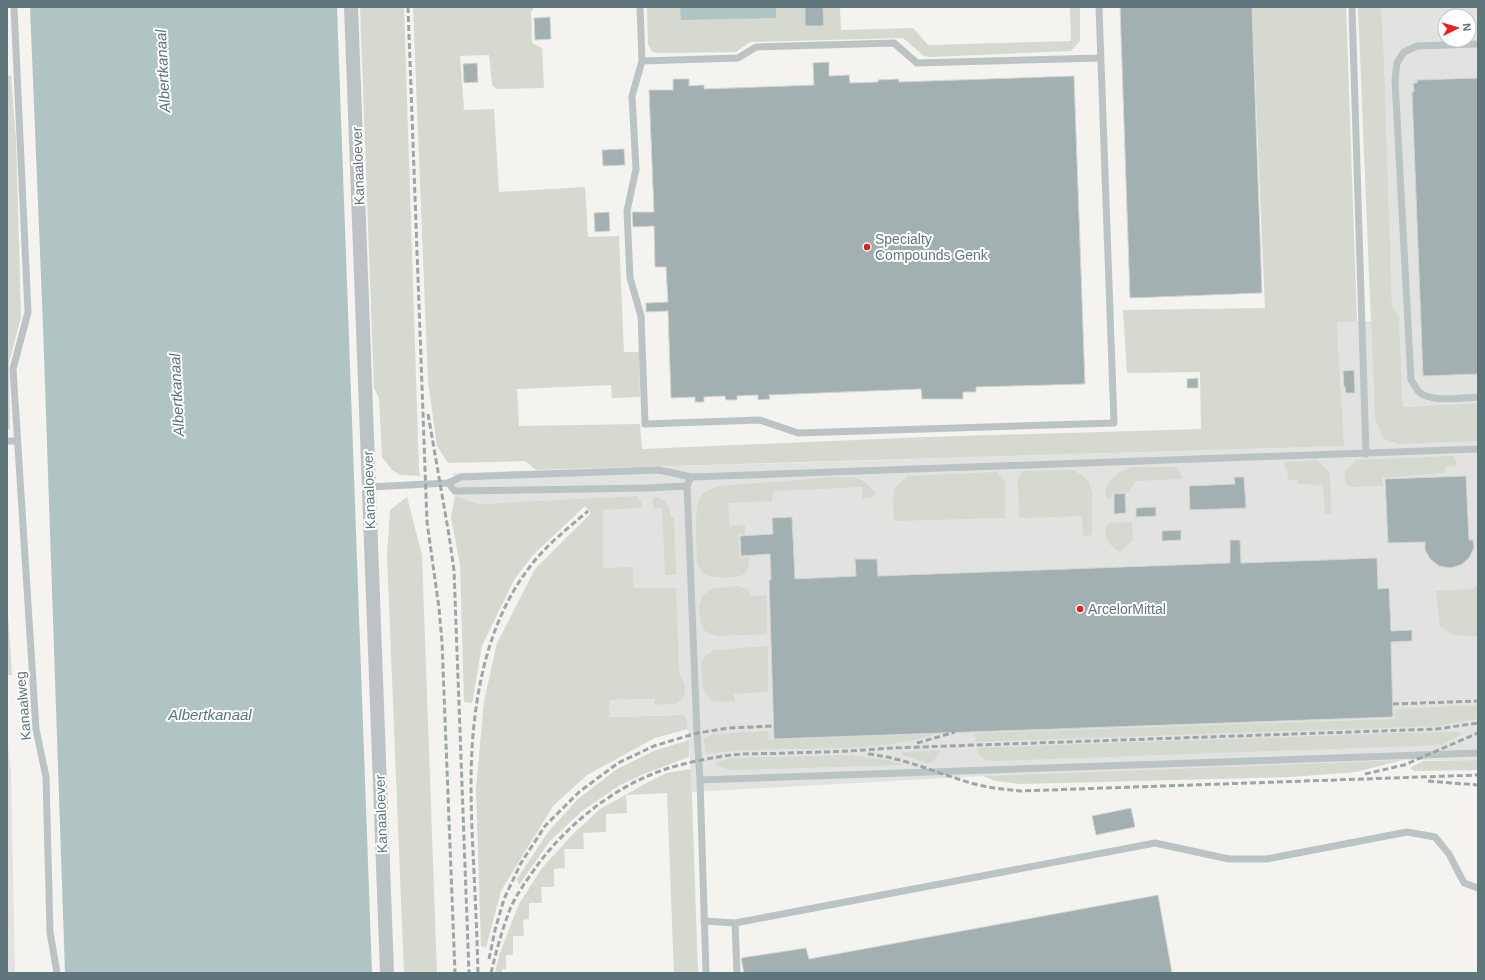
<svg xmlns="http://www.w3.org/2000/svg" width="1485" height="980" font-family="Arial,sans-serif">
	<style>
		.built { fill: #e2e3e1; fill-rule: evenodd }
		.green { fill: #d5d9cf }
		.water { fill: #b1c4c4 }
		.building { fill: #a3b0b2; stroke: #d5d5d3 }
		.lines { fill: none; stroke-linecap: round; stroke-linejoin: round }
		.service { stroke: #bcc3c5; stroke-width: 7 }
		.minor { stroke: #bcc3c5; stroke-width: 14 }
		.rail { stroke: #9ba6a9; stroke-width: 3; stroke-dasharray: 6 3; stroke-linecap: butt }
		.poi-dot { fill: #e91f1b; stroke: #fff; stroke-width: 1.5 }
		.labels { text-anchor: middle; stroke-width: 4; stroke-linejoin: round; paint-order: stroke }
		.street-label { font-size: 14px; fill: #5e767c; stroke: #fff }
		.poi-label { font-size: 14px; fill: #5e767c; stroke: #fff; text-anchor: start }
		.water-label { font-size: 15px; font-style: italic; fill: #597778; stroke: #fff }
	</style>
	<rect width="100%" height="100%" fill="#f4f3f0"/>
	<path class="built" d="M1381,7H1477L1478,403L1403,407L1399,316L1392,306L1384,56ZM1445,16H1469V40H1445Z
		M1337,321H1371L1375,419L1392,434L1478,431V760H1403L983,776L692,792L691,769L687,721L671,715L610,717L609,700L655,699L654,705L685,684L633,588L603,568V510L642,508L638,497L478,504L455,496L453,473L1344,446Z
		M7,737L11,770L15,973H7Z"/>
	<path class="green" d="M360,7H404L419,470L420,476L400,475L392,470L382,457L379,398L374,388Z
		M413,7H534L531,12L532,43L542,48L544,88L496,89L492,85L489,55L460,56L464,110L494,109L499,192L585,187L588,237L619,236L624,352H639L640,397L612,398L611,385L517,389L519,426L640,424L642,449L927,437L1201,429L1200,372L1127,373L1123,310L1265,308L1252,7H1346L1357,321L1337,322L1344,446L536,470L525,461L448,463L437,446L428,381Z
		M647,7H840L841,30L913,28L928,45L1071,41L1070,7H1080V41L1071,51L932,57L924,56L903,38L750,42L736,52L656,53L651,51L648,44Z
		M1358,7H1381L1384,56L1392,306L1399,316L1403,407L1478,403V441L1398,444L1384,439L1375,419Z
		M7,75L11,76L16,141L21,317L9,363L10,428L8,430Z
		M1453,456L1456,459V466L1445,467L1444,473L1382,478L1383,486H1380L1349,487C1339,474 1347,468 1357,460Z
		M1316,460L1327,469L1330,475L1331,514H1325L1323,485L1297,484V480H1289L1284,462Z
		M1131,467H1176L1180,471L1182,479L1135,481L1130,490V492L1112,493L1111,499L1108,498L1105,493C1108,479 1119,471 1131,467Z
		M1074,470L1089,481L1092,494V535L1083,536L1082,516L1019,518L1018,478L1023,471Z
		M997,472L1005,481V518L894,521L893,496L895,487L908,476Z
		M834,477C856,478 860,474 875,493L872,497L862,499V487L773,491L772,501L728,503L730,526L745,525V534H738L740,558L749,557C749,564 749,570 744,574C739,579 709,578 704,574C700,570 698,566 697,561C697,547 694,507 700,497C704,491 713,488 719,486Z
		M455,496L478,504L638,496L641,502L642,508L603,510V568L633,567V588H676L679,673L685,684L684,697L676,704L654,705L655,699L609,700L610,717L683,715L687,721L688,729L655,738L587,775L553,806L501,891L486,948L481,946L476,788L484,701L497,643L535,569L591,513L585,506L533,555L514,580L482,646L472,703L464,702L460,565L451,517Z
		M407,497L422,555L437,973H404L387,556L390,510Z
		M653,497C665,497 670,507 671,518H674L676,575H665L662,508H653Z
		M1132,522L1133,540L1120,552C1109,547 1101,534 1109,523Z
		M1478,583V636L1453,635L1440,626L1436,591L1473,589Z
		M737,586L748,589L750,596L767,595V634L719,636L711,634L705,631L701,623L699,606L702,596L711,589Z
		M7,598L12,675H7Z
		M768,646V692L734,694L735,701L717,702L711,700L703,689L701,664L704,657L714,650Z
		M1478,705V719L1440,726L976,742L975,733L1395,719V709Z
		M768,731L769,740L938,734C865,757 782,743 707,754L705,752L704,738L714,734Z
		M1460,732V735L1442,745L996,761C984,760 981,760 977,748L1402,733Z
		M689,740V757L644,774L620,785L582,811L550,841L519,885L517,879L548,832L578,799L617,769L654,751Z
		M942,750L931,763H926L902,755V752Z
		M852,755L888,760L904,765L733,770L722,768L714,764L729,758Z
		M1403,760L1356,772L1291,777L1021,784L996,781L983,776Z
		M1478,760V770L1414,771L1410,768L1423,761Z
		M691,769L698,973H674L667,793L626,795L627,813L606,814V832L583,833L584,849H564L565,868L554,869V887H541L542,903H529V919L523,920L524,936H513V955H506V969H502V973H495L499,955L519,904L542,868L572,835L600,809L652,780L667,773Z"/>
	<path class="water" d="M30,7H337L372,973H65L43,326Z
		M680,7H776V18L681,20Z"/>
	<path class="building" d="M805,7H823L824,26H805Z
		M1120,7H1252L1262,293L1130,298Z
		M550,17L551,39L535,40L534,18Z
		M829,62V76L849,75L850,83L878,82V80L899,79V82L1074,76L1085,384L976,387V392H963V399H922L921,389L769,395L770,399L758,400V395L737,396V400H726L725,396L704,397V402H695V397L671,398L668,311L646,312V303L668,302L666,267H655L654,226L633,227L632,212H654L649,90H673V79H689V86L704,85V89L814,85L813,63Z
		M477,63L478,82L464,83L463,64Z
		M1478,78V374L1423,376L1412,92H1414L1413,83H1417V80Z
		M624,149L625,165L603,166L602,150Z
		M609,212L610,231L595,232L594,213Z
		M1354,370L1355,393H1346L1345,387H1344L1343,371Z
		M1198,378V388H1187V379Z
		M1466,476L1469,540H1473L1474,548L1469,558L1461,565L1450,568L1439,566L1430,559L1425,550V542L1388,543L1385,479Z
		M1234,477H1244L1246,508L1190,510L1189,486L1235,484Z
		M1125,493L1126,513L1114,514V494Z
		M1156,507V516L1136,517V508Z
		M792,517L795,579L856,576L855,559H877L878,576L1230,563V540H1240L1241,563L1377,558L1378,589L1389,588L1391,631L1412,630V641L1391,642L1393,717L774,739L769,580H771L770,554L741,556L740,536L773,534L772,518Z
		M1181,530V540L1162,541V531Z
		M1131,808L1135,827L1096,835L1092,816Z
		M1158,895L1172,973H744L741,958L806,948L809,959Z"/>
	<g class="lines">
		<path class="service" d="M14,7L28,312L13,369L36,729L46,777L50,932L57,973
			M640,7L642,61
			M1099,7L1114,423L798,433L760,420L645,424L641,316L630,278L627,211L636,169L632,96L642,61L738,58L756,47L894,43L917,63L1100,58
			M1352,7L1366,454
			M1478,44L1417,46L1404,52L1397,63L1395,80L1411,380C1414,384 1416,388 1418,391C1429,403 1463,398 1478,397
			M7,441H17
			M448,483L455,491L647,488L687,486L691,477L1478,449
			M687,486L697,733L700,780L706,973
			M369,487L448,483L461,477L659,470L691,477
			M700,780L1478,753
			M704,921L735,923L1155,843L1229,859H1267L1407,832L1435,837L1449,854L1464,883L1478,888
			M735,923L737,973"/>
		<path class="minor" d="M351,7L387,973"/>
		<path class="rail" d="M408,7L427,522L439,608L442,642L455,973
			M428,414L449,535L454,570L469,973
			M1393,704L1478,701
			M917,743L955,732
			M868,754C905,758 936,773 971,783C987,788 1004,789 1020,791L1478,775
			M1365,774L1404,765L1478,733
			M1428,781L1478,785
			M489,959L495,930L504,899L521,863L545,826L579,792L618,763L654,746L697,733L729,728L774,726
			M478,973C477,933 475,892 473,852C472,830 471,808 471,786C471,711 483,628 529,568C545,546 567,529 588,511
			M491,973C496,952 502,930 510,909C517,893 529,877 539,863C571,821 618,784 669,768C689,762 710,758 731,755C750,753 770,754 788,753C823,752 857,751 891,748L1437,729L1478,723"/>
	</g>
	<g class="poi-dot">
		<circle cx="867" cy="247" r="4"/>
		<circle cx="1080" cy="609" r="4"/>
	</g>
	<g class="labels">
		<g class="street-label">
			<text transform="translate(358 166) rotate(-92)" y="5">Kanaaloever</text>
			<text transform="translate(369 490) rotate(-92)" y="5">Kanaaloever</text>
			<text transform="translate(23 706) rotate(-95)" y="5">Kanaalweg</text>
			<text transform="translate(381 814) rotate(-92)" y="5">Kanaaloever</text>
		</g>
		<g class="poi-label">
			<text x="875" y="244">Specialty<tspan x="875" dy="16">Compounds Genk</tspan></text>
			<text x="1088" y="614">ArcelorMittal</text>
		</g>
		<g class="water-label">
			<text transform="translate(163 71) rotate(-93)" y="5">Albertkanaal</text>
			<text transform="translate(177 395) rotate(-93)" y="5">Albertkanaal</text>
			<text x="210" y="720">Albertkanaal</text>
		</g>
	</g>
	<rect width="1485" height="980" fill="none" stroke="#5e767c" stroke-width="16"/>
	<g transform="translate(1457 28) rotate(85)"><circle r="19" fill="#ffffff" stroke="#bfc8cb"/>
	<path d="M0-3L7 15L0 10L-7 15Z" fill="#e91f1b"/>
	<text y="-6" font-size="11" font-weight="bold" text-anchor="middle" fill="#5e767c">N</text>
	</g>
</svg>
